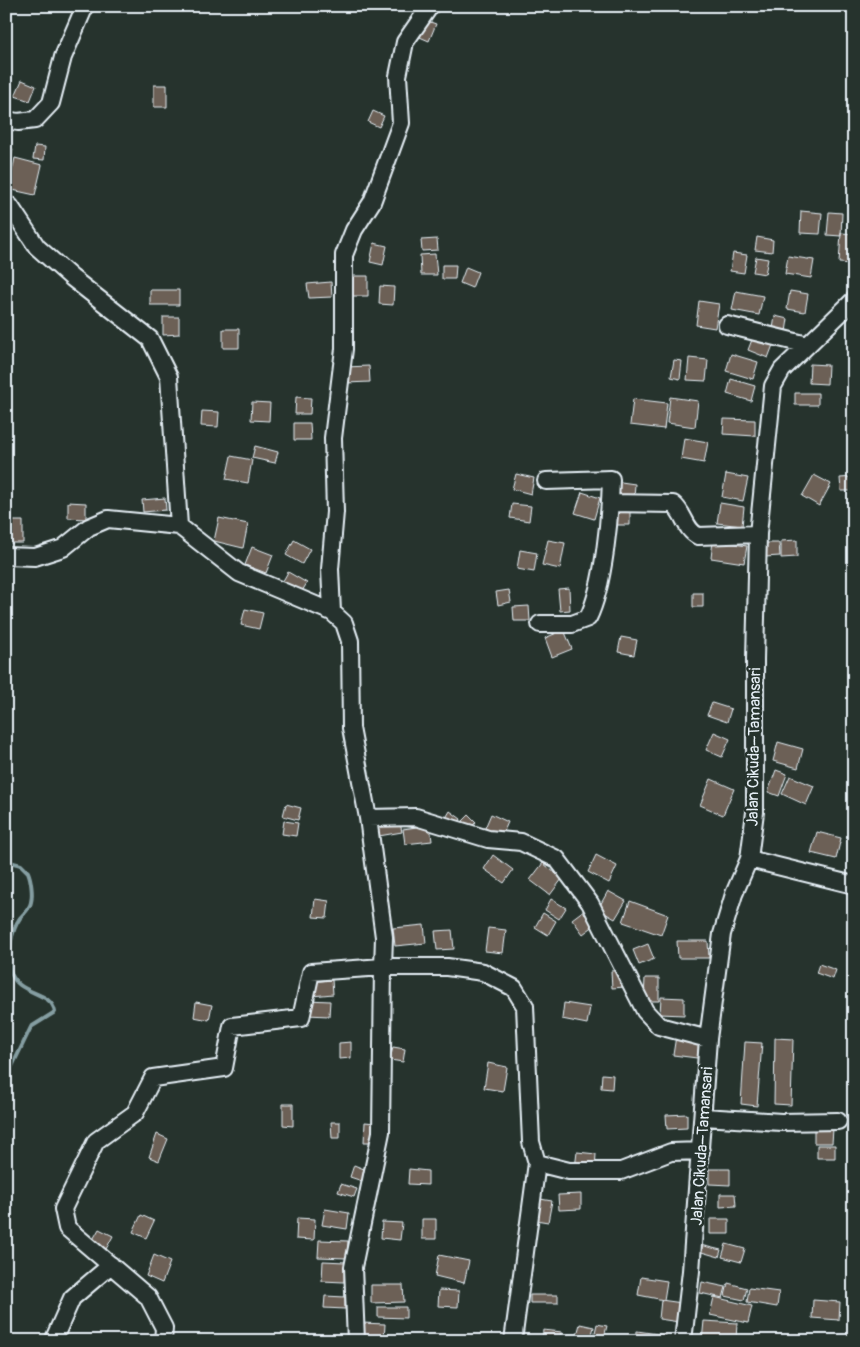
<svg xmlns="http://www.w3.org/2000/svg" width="860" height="1347" font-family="Pangolin,sans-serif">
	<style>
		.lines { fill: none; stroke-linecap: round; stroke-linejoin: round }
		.stream { stroke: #859ea2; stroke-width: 4 }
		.building { fill: #6c6156; stroke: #e8f1f8 }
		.minor-casing { stroke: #e8f1f8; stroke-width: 20 }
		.minor { stroke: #26332d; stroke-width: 16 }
		.labels { text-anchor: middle; stroke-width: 5; stroke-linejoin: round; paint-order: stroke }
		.street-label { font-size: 16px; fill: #e8f1f8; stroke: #26332d }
	</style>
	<rect width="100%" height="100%" fill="#26332d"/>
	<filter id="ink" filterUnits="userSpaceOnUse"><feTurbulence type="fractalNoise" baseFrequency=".02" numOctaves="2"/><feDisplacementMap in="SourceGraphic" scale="10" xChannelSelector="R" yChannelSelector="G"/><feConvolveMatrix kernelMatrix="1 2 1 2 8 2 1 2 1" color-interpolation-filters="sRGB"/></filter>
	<g filter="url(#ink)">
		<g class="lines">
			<path class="stream" d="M6,861L21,865L28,872C31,879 33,894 31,902C30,909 24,913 20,918C12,929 6,956 10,970C17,997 51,989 55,1012L31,1027L6,1079"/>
		</g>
		<path class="building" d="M422,19L436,24L429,41L415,35Z
			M22,80L36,86L30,101L15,96Z
			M154,85H167V107H154Z
			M373,111L384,116L379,127L368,122Z
			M35,146L45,147L44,160L33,159Z
			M6,147L13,149L7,178H6Z
			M15,158L42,165L35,195L8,189Z
			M801,211L822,213L820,234L800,233Z
			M829,212L842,213L841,236L827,235Z
			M841,233L854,234L853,264L839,263Z
			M757,237L773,240L772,252L755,250Z
			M437,239L438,250L422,251L421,240Z
			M374,243L387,246L383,265L370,262Z
			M733,253L747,255L744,273L730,271Z
			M435,254L437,275H421L420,255Z
			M788,256L814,260L811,278L785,274Z
			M756,257L768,259L765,274L753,272Z
			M442,265H456L455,279H442Z
			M466,267L478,272L472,288L460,283Z
			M349,276H368V296H349Z
			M331,282L332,297L309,298L307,284Z
			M380,286L394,287L393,305L379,304Z
			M150,290H179V305H150Z
			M736,291L763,296L759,315L732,310Z
			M790,291L808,294L805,312L787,309Z
			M699,301L719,304L715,328L696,325Z
			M775,316L788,319L786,332L773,329Z
			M163,317H179V334L163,335Z
			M223,329H239V348H223Z
			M753,337L773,345L768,358L748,350Z
			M854,344V358L847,351Z
			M731,354L758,362L753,379L726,371Z
			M689,358L708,360L706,381L687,380Z
			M674,360L682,361L680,379L671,377Z
			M810,364L828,365L827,384L809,383Z
			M369,366L370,382L346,383L345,367Z
			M731,379L755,386L751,401L727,394Z
			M795,393H818V405H795Z
			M296,397L311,398L310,414H295Z
			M670,397L698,401L695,427L667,423Z
			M633,399L667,403L664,429L630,425Z
			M252,402L270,403L269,421L251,420Z
			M202,411L219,412L218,427L201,426Z
			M724,419L755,420V436L723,434Z
			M294,423H310L311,440H294Z
			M684,438L708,442L704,463L681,459Z
			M255,446L278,452L275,463L252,458Z
			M231,456L252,460L248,483L226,479Z
			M516,474L534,478L531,494L512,489Z
			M726,474L748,478L743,501L722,497Z
			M814,475L831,484L819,506L802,496Z
			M854,477V491H841L840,478Z
			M614,481L635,484L634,498L612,496Z
			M582,492L600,498L594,519L575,513Z
			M165,498L166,510L143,512L142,500Z
			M68,502L86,503V519L68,518Z
			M720,503L744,507L742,526L717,523Z
			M512,504L531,506L529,521L510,518Z
			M615,507H630V525H615Z
			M848,517H854V531H848Z
			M219,518L248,524L243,548L214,541Z
			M6,521H23V543H6Z
			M294,540L310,549L302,564L286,555Z
			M548,540L565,543L560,569L542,565Z
			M797,540V557L781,558V541Z
			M713,541L747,546L744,563L711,558Z
			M764,543H779L780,556L765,557Z
			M252,547L273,555L266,573L245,565Z
			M520,550L537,553L534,572L517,569Z
			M288,572L307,583L299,596L280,586Z
			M569,588L570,610L560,611L558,589Z
			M509,590L511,602L498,605L496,592Z
			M693,593H703V607H693Z
			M529,606L530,621H514L513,607Z
			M245,609L263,613L259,629L241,625Z
			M564,630L572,649L552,657L545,638Z
			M621,637L637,640L634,655L618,652Z
			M712,703L731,709L727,722L707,715Z
			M714,732L730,739L722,757L706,750Z
			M778,742L803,749L798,768L773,761Z
			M776,770L787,774L779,796L768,792Z
			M790,776L814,786L806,805L782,794Z
			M711,779L734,789L723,815L700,805Z
			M286,804L301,808L298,820L283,816Z
			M450,811L461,819L455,828L444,821Z
			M491,814L508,822L502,836L485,828Z
			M469,815L476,822L468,831L460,824Z
			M399,818L402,832L379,836L376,823Z
			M284,821L298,823L296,836L282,834Z
			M430,825L432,841L405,844L403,829Z
			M817,832L841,838L836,859L811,853Z
			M493,855L513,870L504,883L484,869Z
			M596,855L617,866L609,883L588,872Z
			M543,863L562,879L550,895L530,880Z
			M608,891L626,901L615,919L598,909Z
			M315,899L329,901L327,918L313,917Z
			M551,899L566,908L559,919L545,910Z
			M630,901L668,915L661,935L623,922Z
			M584,910L595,925L583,934L572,919Z
			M543,913L556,921L548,935L535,927Z
			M424,925L426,943L395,946L393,928Z
			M488,928L506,930L503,953L485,951Z
			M452,930L454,949L437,950L435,931Z
			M677,941H708L709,958H678Z
			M648,944L654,959L639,965L633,950Z
			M819,964L836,970L833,979L816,973Z
			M624,970L625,987L612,988L611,971Z
			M645,978H659V1001H644Z
			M332,980L333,994L312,996L311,982Z
			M661,997L684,998V1015L660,1014Z
			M307,1000L330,1001L329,1016L307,1015Z
			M196,1002L212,1005L209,1020L194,1017Z
			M564,1003L590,1007L587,1024L562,1019Z
			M676,1036L700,1039L697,1058L673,1055Z
			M775,1038L793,1039L791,1105L774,1104Z
			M351,1042V1058L339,1059V1043Z
			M745,1042L762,1043L757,1106L741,1104Z
			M393,1047L405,1049L403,1062L390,1060Z
			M488,1063L507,1067L503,1091L484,1088Z
			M602,1074L613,1075L612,1089L601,1088Z
			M283,1104H293V1126L283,1125Z
			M687,1114V1128L667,1129L666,1115Z
			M331,1122H340V1138H332Z
			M365,1122L375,1123L374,1142H364Z
			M814,1128L833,1129L832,1143H814Z
			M157,1134L168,1139L159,1161L149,1157Z
			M817,1145H835V1158H817Z
			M577,1152L596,1154L595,1170L575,1168Z
			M354,1165L369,1171L365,1182L350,1177Z
			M409,1169L428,1171V1185L408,1184Z
			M709,1169H730V1185L709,1184Z
			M341,1184L357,1189L354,1197L338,1192Z
			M581,1194V1209L559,1210L558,1195Z
			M720,1194H735L736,1206L720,1207Z
			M540,1199L552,1201L548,1222L536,1220Z
			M325,1209L349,1213L347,1229L322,1225Z
			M141,1215L154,1221L146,1238L133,1232Z
			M297,1218L315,1219L314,1240L296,1239Z
			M422,1219H436V1239H422Z
			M710,1219H729V1234H710Z
			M382,1222L402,1223L400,1240L381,1238Z
			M99,1229L113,1236L105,1251L91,1243Z
			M319,1240L348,1241L347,1258L318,1257Z
			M726,1244L745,1249L741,1262L722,1257Z
			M700,1245L721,1250L719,1257L698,1251Z
			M154,1255L170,1262L162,1283L146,1276Z
			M439,1255L469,1261L464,1283L435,1276Z
			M323,1261L345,1262L344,1282L322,1281Z
			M641,1277L667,1281L664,1300L638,1295Z
			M702,1282L726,1287L723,1298L700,1293Z
			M728,1283L747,1288L744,1300L725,1296Z
			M371,1285H403L404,1302L371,1303Z
			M749,1288L779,1292L777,1307L747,1302Z
			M439,1290L459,1291L458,1307L438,1306Z
			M530,1295H558V1303H530Z
			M325,1296L345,1297V1309L324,1308Z
			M714,1297L752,1306L748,1323L710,1315Z
			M661,1300L682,1303L679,1322L659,1319Z
			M813,1300L840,1302L839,1320L812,1318Z
			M378,1307H406V1318L378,1317Z
			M704,1321L737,1323L736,1341H702Z
			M362,1323L385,1324L384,1341H362Z
			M580,1324L594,1327L590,1341L576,1339Z
			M597,1324L607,1326L603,1341H593Z
			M543,1330L562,1332L561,1341H542Z
			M637,1331L665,1335L664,1341H636Z"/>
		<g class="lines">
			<g class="minor-casing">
				<path id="minor" d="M6,120L18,122L35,120L51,103L63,57L85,6
					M6,205L10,206L37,247L72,278L150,339L169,377L179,526
					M727,325L808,345
					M610,503L673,504C685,513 684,529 698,536L758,534
					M6,556L35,557L63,548L89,527L108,519L179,526L239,573L332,612L344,623L350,641L351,728L368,818L384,937L383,967H447L483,972L514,988L525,1006L531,1142L537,1163L569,1171H621L671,1152L701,1151
					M332,612L330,569L335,512L333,438L344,349V255L354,230L372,202L401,123L398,76L405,42L430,6
					M540,624H572L588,618C604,586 610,516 611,479L546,481
					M368,818L416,817L488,839L521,842L557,859L590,903L645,1011L659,1026L708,1039
					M749,859L854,885
					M704,1117L781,1122L838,1121
					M53,1341L72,1298L111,1265
					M163,1341L164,1328L148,1297L67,1228L63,1209L96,1141L135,1113L153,1078L224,1068L232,1026L301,1018L311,972L383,967L381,1132L353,1267L356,1341
					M513,1341L537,1163
					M683,1341L691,1271L708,1039L722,934L734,894L749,859L755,812V659L758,534L773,386L782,370L854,300"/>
			</g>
			<use href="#minor" class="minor"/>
		</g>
	</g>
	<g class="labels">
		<g class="street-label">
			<text transform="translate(753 747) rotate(-89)" y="6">Jalan Cikuda–Tamansari</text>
			<text transform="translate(701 1146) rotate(-86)" y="6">Jalan Cikuda–Tamansari</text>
		</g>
	</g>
	<rect width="860" height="1347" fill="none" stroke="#26332d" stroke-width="25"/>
	<rect x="12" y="12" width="835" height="1322" fill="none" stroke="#e8f1f8" stroke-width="2" filter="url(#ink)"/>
</svg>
